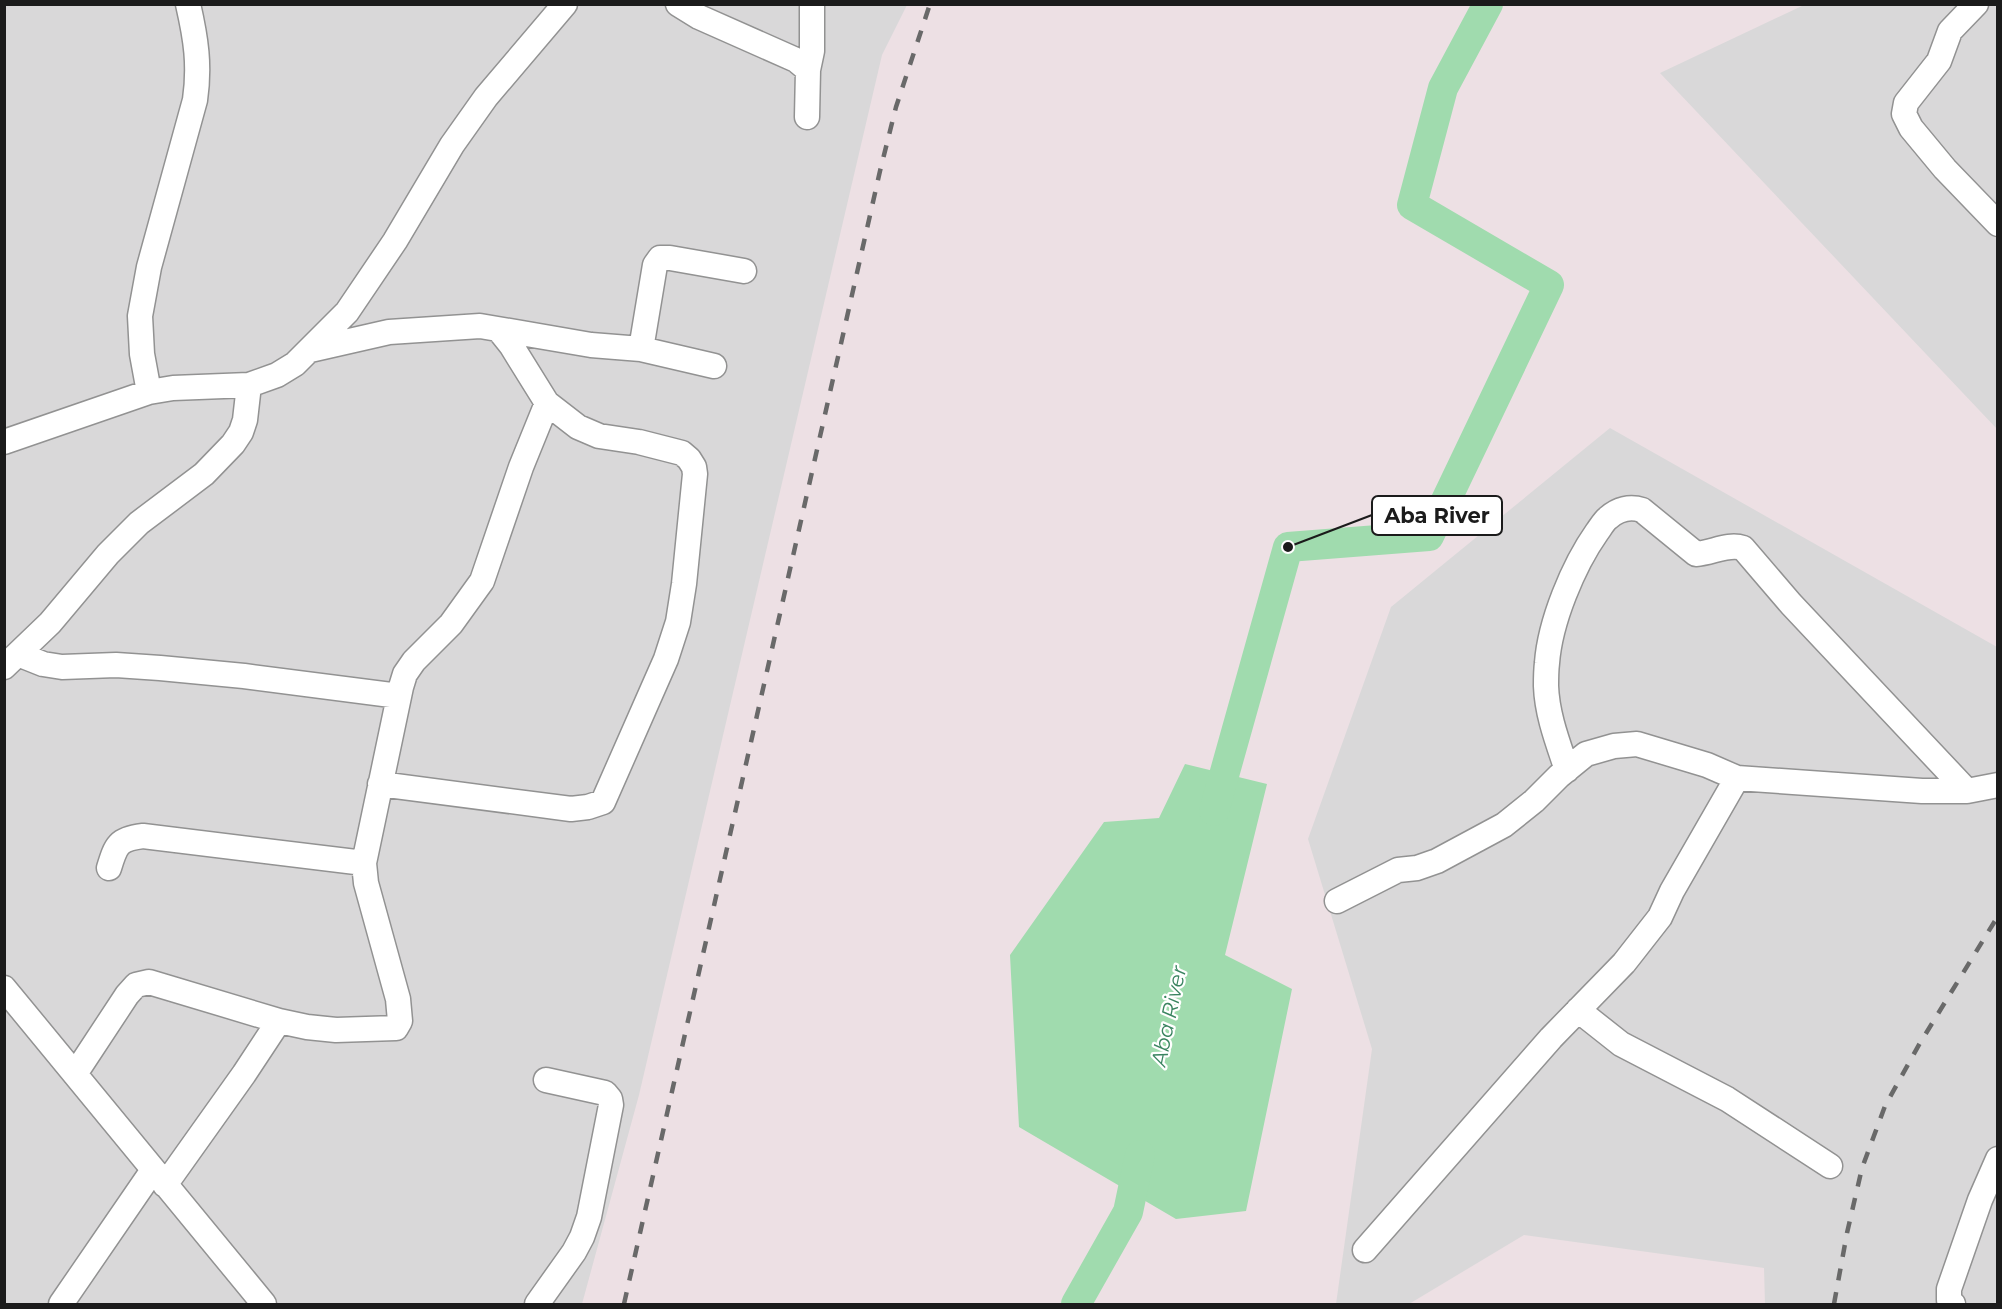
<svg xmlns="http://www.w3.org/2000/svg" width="2002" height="1309" font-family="Montserrat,sans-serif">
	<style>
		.residential { fill: #d9d8d9 }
		.water { fill: #a0dbae }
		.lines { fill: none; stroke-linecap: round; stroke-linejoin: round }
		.river { stroke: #a0dbae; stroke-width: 30 }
		.minor-casing { stroke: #929292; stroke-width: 27 }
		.minor { stroke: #fff; stroke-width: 24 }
		.rail { stroke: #696969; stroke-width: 4.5; stroke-dasharray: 12 12; stroke-linecap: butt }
		.labels { text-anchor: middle; stroke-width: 4.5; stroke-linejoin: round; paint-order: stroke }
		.water-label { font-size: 21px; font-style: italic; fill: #3a8460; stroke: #fff }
		.leader { fill: none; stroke: #1b1b1b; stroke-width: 2 }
		.callout-dot { fill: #1b1b1b; stroke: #fff; stroke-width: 2 }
		.callout { fill: #fff; stroke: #1b1b1b; stroke-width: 2 }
		.callout-label { font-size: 21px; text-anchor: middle; font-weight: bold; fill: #1b1b1b }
	</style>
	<rect width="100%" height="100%" fill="#ede0e4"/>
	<path class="residential" d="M5,5H907L882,55L639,1095L582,1304H5Z
		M1804,5H1997V429L1660,73Z
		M1610,428L1997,647V1304H1765L1764,1268L1524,1235L1409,1304H1336L1372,1049L1308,839L1391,607Z"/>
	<path class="water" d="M1185,764L1267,784L1225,955L1292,989L1246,1211L1176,1219L1019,1127L1010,955L1104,822L1159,818Z"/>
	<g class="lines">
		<path class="river" d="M1214,811L1288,547L1429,536L1549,285L1412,205L1443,88L1488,4
			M1076,1304L1128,1212L1140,1155"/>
		<g class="minor-casing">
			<path id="minor" d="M678,4L699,17L796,60L808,70L807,117
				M1976,4L1950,31L1939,61L1906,103L1904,114L1911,128L1945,169L1998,224
				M808,70L812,51V4
				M641,349L655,265L660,258H670L744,271
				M310,350L389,332L480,326L591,345L641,349L714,366
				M149,392L142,354L140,316L149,267L195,100C200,65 196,39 188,4
				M4,442L149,392L173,388L249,385L277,375L295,364L347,312L395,241L452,145L486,97L565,4
				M18,654L43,664L62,667L116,665L160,668L244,676L399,696
				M4,667L50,623L108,554L139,523L204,474L233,444L241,432L245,420L249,385
				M1567,770C1558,743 1547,715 1546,686C1546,679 1546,671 1547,663C1550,622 1573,566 1597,532C1600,528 1604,521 1608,518C1618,509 1630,506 1642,510L1696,554C1712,553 1728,543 1743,548L1791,604L1967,791
				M380,784L571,809L588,807L603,802L666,659L678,622L684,584L695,474L694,467L689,459L682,453L639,442L599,436L578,427L547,403L511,345L499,330
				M109,868C116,845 118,839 143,836L364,863
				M1337,901L1398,870L1417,868L1437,861L1504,825L1534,801L1559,776L1586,754L1614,746L1637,744L1707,765L1737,778L1922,791H1967L1998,785
				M4,988L264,1304
				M1578,1010L1621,1044L1727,1099L1830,1166
				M75,1074L127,995L136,985L149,982L279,1021L307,1027L336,1030L396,1028L400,1021L398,999L366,883L364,863L401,687L405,674L414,661L451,624L482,581L521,467L547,403
				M165,1185L244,1074L279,1021
				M1365,1250L1551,1038L1624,963L1660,917L1672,891L1737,778
				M61,1304L153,1170
				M537,1304L574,1252L582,1237L589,1217L611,1105L610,1099L605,1093L546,1080
				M1953,1304L1949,1300V1289L1980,1200L1998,1159"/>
		</g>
		<use href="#minor" class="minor"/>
		<path class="rail" d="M624,1304L880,171L896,107L930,4
			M1834,1304L1847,1233L1862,1168L1885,1106L1920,1043L1998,916"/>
	</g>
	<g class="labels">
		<g class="water-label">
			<text transform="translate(1169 1016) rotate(-78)" y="7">Aba River</text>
		</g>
	</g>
	<path class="leader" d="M1288 547L1372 515"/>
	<circle class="callout-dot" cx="1288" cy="547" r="6"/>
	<rect class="callout" x="1372" y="496" width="130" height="39" rx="6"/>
	<g class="callout-label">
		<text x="1437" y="523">Aba River</text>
	</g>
	<rect width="2002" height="1309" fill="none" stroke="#1b1b1b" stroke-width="12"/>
</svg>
